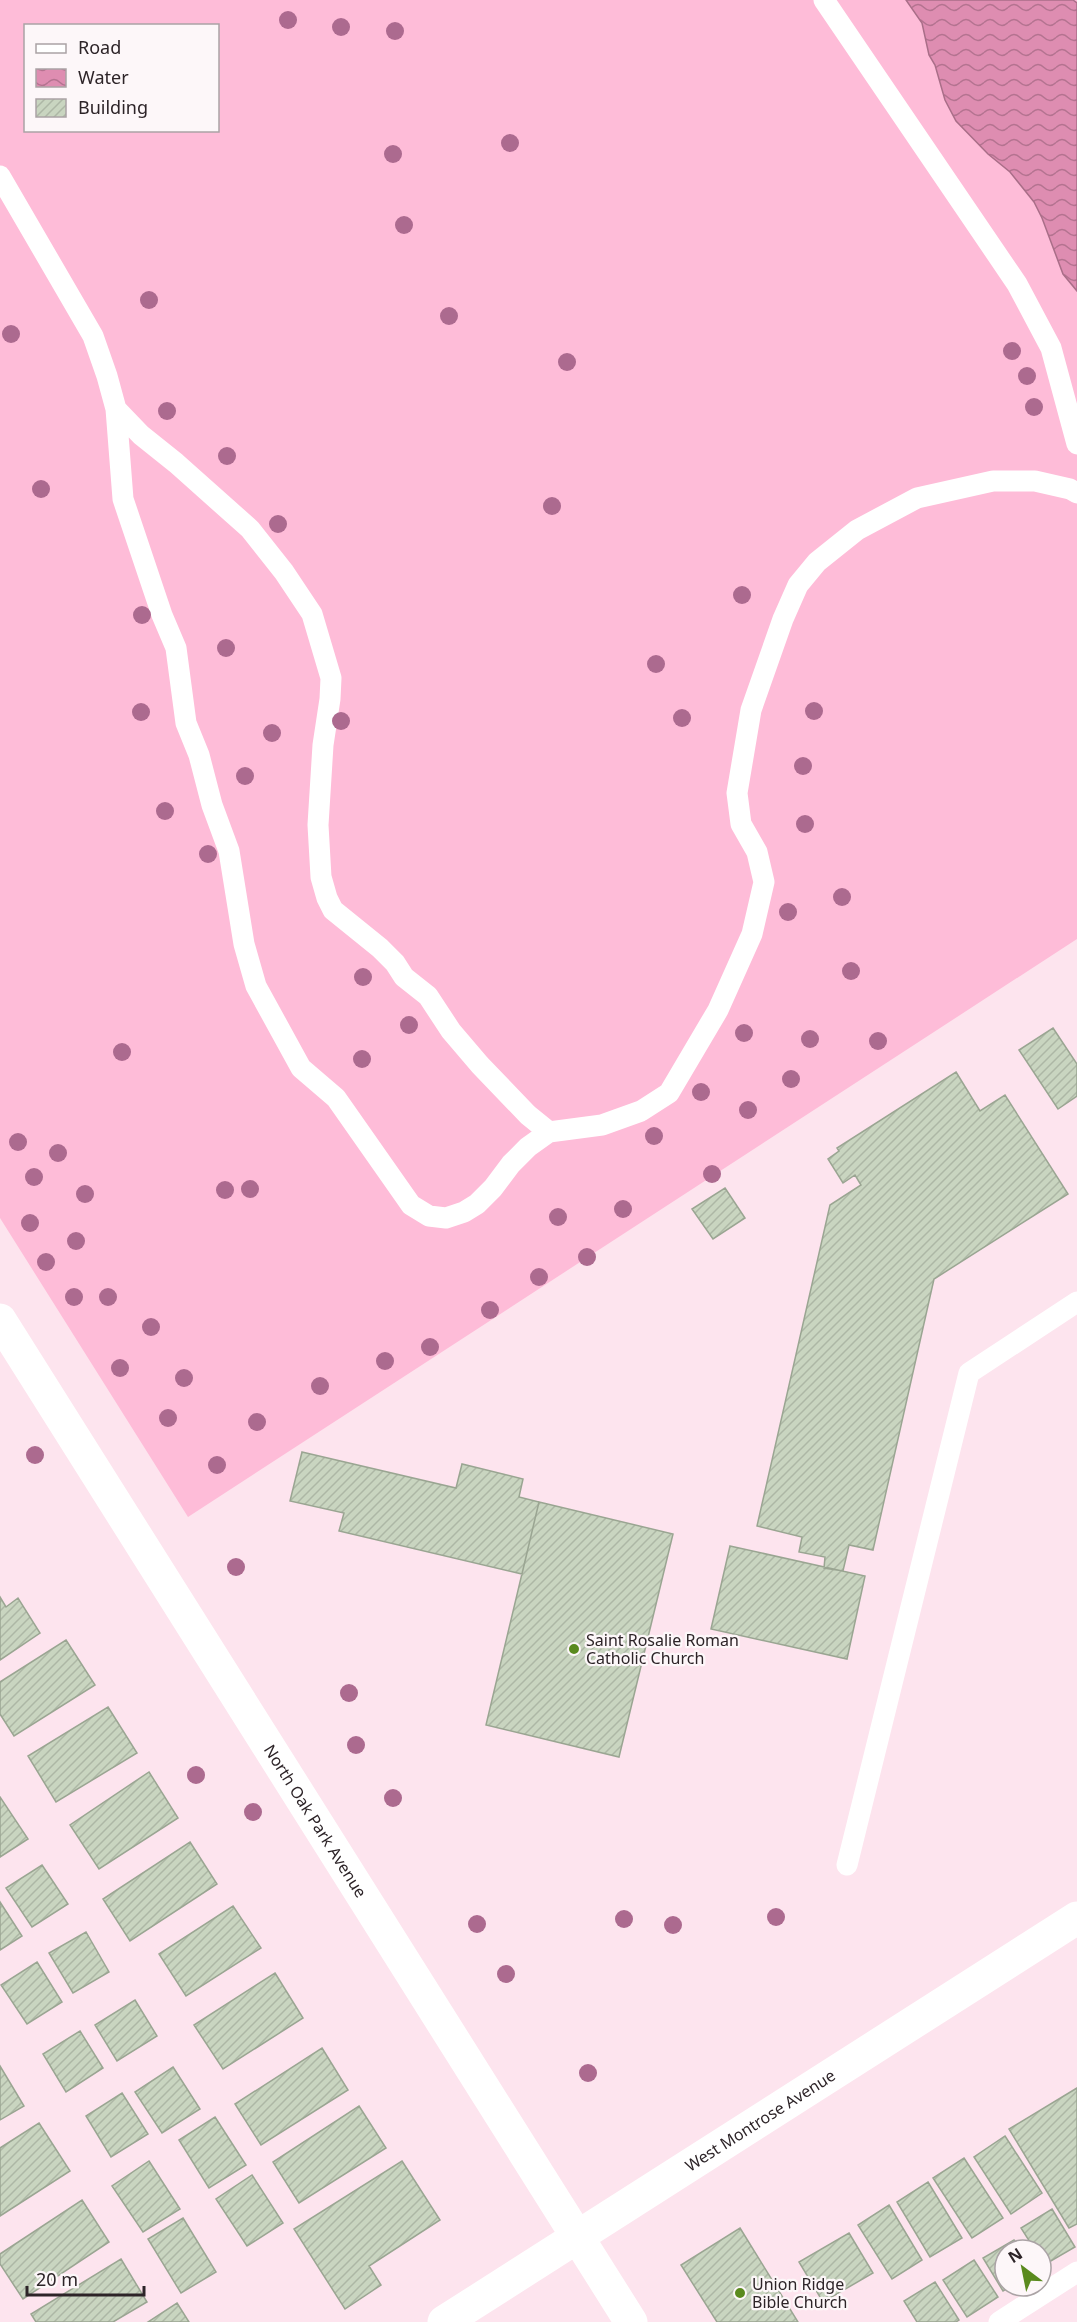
<svg xmlns="http://www.w3.org/2000/svg" width="1077" height="2322" font-family="'Noto Sans',sans-serif">
	<style>
		.grass { fill: #febcd8; fill-rule: evenodd }
		.water { fill: url(#water-waves); stroke: #a96e88; stroke-width: 1.5 }
		.building { fill: url(#building-hatch); stroke: #9aa592; stroke-width: 1.5 }
		.lines { fill: none; stroke-linecap: round; stroke-linejoin: round }
		.service { stroke: #fff; stroke-width: 21 }
		.tertiary { stroke: #fff; stroke-width: 33 }
		.tree { fill: #ac6a8f }
		.poi-dot { fill: #5a8a1e; stroke: #fdf7f9; stroke-width: 2 }
		.labels { text-anchor: middle; stroke-width: 4.5; stroke-linejoin: round; paint-order: stroke }
		.poi-label { font-size: 16px; fill: #2d2428; stroke: #fdf7f9; text-anchor: start }
		.street-label { font-size: 16px; fill: #2d2428; stroke: #fdf7f9 }
	</style>
	<defs>
		<pattern id="water-waves" width="16" height="10" patternUnits="userSpaceOnUse" patternTransform="scale(1.5)"><rect width="16" height="10" fill="#de8db1"/><path d="M0 5q4-4 8 0t8 0" fill="none" stroke="#b47390"/></pattern>
		<pattern id="building-hatch" width="6" height="6" patternUnits="userSpaceOnUse" patternTransform="scale(1.5)"><rect width="6" height="6" fill="#c9d5c0"/><path d="M-1 1l2-2M0 6l6-6M5 7l2-2" fill="none" stroke="#adb7a5"/></pattern>
	</defs>
	<rect width="100%" height="100%" fill="#fde4ee"/>
	<path class="grass" d="M0,0H1077V939L188,1517L0,1218ZM26,26H218V130H26Z"/>
	<path class="water" d="M906,0H1073L1077,3V291L1063,274L1042,218L1034,202L1010,172L988,154L956,121L945,100L935,65L929,55L922,23Z"/>
	<path class="building" d="M1053,1028L1077,1064V1096L1058,1109L1019,1050Z
		M956,1072L980,1111L1005,1095L1068,1194L934,1279L873,1550L849,1545L843,1571L824,1568L825,1557L799,1552L802,1537L757,1526L830,1205L861,1185L855,1175L843,1183L828,1159L839,1151L837,1148Z
		M725,1188L745,1218L713,1239L692,1209Z
		M302,1452L456,1488L462,1464L523,1479L519,1497L539,1502L522,1574L339,1531L344,1513L290,1501Z
		M539,1502L673,1534L619,1757L486,1725Z
		M730,1546L865,1576L847,1659L711,1629Z
		M0,1597L6,1607L18,1598L40,1633L0,1660Z
		M66,1640L95,1685L14,1736L0,1714V1682Z
		M108,1707L137,1753L56,1802L28,1756Z
		M149,1772L178,1818L99,1869L70,1825Z
		M0,1797L28,1839L0,1857Z
		M190,1842L217,1884L130,1941L103,1899Z
		M42,1865L68,1904L32,1927L6,1888Z
		M0,1902L22,1936L0,1950Z
		M233,1906L261,1948L186,1996L159,1954Z
		M86,1932L109,1972L73,1993L49,1953Z
		M37,1962L62,2002L27,2024L1,1985Z
		M275,1973L303,2018L223,2069L194,2025Z
		M135,2000L157,2036L117,2061L95,2025Z
		M80,2031L103,2068L66,2092L43,2054Z
		M322,2048L348,2090L261,2145L235,2104Z
		M0,2066L24,2106L0,2120Z
		M173,2067L200,2109L162,2133L135,2092Z
		M1077,2088V2224L1069,2228L1009,2129Z
		M122,2093L148,2134L111,2157L86,2116Z
		M359,2106L386,2148L299,2203L273,2162Z
		M215,2117L246,2165L209,2188L179,2140Z
		M39,2123L70,2171L0,2216V2148Z
		M1005,2136L1042,2193L1011,2214L974,2157Z
		M964,2158L1003,2218L972,2238L933,2178Z
		M149,2161L180,2209L143,2232L112,2186Z
		M402,2161L440,2220L369,2266L381,2285L345,2309L294,2229Z
		M252,2175L283,2223L247,2246L216,2199Z
		M928,2182L962,2238L930,2257L897,2202Z
		M82,2200L109,2242L23,2299L0,2264V2254Z
		M889,2205L922,2260L892,2279L858,2225Z
		M1052,2209L1075,2247L1044,2265L1041,2260V2250H1035L1021,2228Z
		M183,2218L216,2272L181,2293L148,2239Z
		M740,2228L798,2322H717L681,2265Z
		M849,2233L873,2273L823,2302L799,2262Z
		M1014,2240L1021,2250H1005V2286H1012L1003,2291L983,2258Z
		M121,2259L147,2302L113,2322H36L31,2314Z
		M974,2260L998,2297L967,2317L943,2280Z
		M935,2282L959,2320L956,2322H917L904,2301Z
		M177,2303L189,2322H148Z"/>
	<g class="lines">
		<path class="service" d="M824,0L1017,284L1051,348L1077,444
			M0,176L93,336L107,376L116,409L123,499L162,615L176,648L186,723L199,755L212,805L229,851L244,944L256,986L301,1068L336,1098L411,1205L429,1216L446,1218L464,1212L477,1204L493,1188L511,1164L528,1147L549,1132L602,1125L641,1111L669,1093L718,1010L752,934L764,882L757,852L741,824L737,793L751,710L783,619L798,585L817,562L857,530L917,498L993,481H1035L1070,489L1077,493
			M116,409L141,435L176,463L250,529L284,572L312,614L331,678L330,699L323,745L318,825L321,877L327,898L333,910L380,948L395,963L404,977L428,996L451,1031L480,1065L528,1115L549,1132
			M847,1865L969,1373L1077,1302
			M999,2322L1077,2272"/>
		<g class="tertiary">
			<path id="s1" d="M0,1320L631,2322"/>
			<path id="s2" d="M444,2322L1077,1918"/>
		</g>
	</g>
	<g class="tree">
		<circle cx="288" cy="20" r="9"/>
		<circle cx="341" cy="27" r="9"/>
		<circle cx="395" cy="31" r="9"/>
		<circle cx="510" cy="143" r="9"/>
		<circle cx="393" cy="154" r="9"/>
		<circle cx="404" cy="225" r="9"/>
		<circle cx="149" cy="300" r="9"/>
		<circle cx="449" cy="316" r="9"/>
		<circle cx="11" cy="334" r="9"/>
		<circle cx="1012" cy="351" r="9"/>
		<circle cx="567" cy="362" r="9"/>
		<circle cx="1027" cy="376" r="9"/>
		<circle cx="1034" cy="407" r="9"/>
		<circle cx="167" cy="411" r="9"/>
		<circle cx="227" cy="456" r="9"/>
		<circle cx="41" cy="489" r="9"/>
		<circle cx="552" cy="506" r="9"/>
		<circle cx="278" cy="524" r="9"/>
		<circle cx="742" cy="595" r="9"/>
		<circle cx="142" cy="615" r="9"/>
		<circle cx="226" cy="648" r="9"/>
		<circle cx="656" cy="664" r="9"/>
		<circle cx="814" cy="711" r="9"/>
		<circle cx="141" cy="712" r="9"/>
		<circle cx="682" cy="718" r="9"/>
		<circle cx="341" cy="721" r="9"/>
		<circle cx="272" cy="733" r="9"/>
		<circle cx="803" cy="766" r="9"/>
		<circle cx="245" cy="776" r="9"/>
		<circle cx="165" cy="811" r="9"/>
		<circle cx="805" cy="824" r="9"/>
		<circle cx="208" cy="854" r="9"/>
		<circle cx="842" cy="897" r="9"/>
		<circle cx="788" cy="912" r="9"/>
		<circle cx="851" cy="971" r="9"/>
		<circle cx="363" cy="977" r="9"/>
		<circle cx="409" cy="1025" r="9"/>
		<circle cx="744" cy="1033" r="9"/>
		<circle cx="810" cy="1039" r="9"/>
		<circle cx="878" cy="1041" r="9"/>
		<circle cx="122" cy="1052" r="9"/>
		<circle cx="362" cy="1059" r="9"/>
		<circle cx="791" cy="1079" r="9"/>
		<circle cx="701" cy="1092" r="9"/>
		<circle cx="748" cy="1110" r="9"/>
		<circle cx="654" cy="1136" r="9"/>
		<circle cx="18" cy="1142" r="9"/>
		<circle cx="58" cy="1153" r="9"/>
		<circle cx="712" cy="1174" r="9"/>
		<circle cx="34" cy="1177" r="9"/>
		<circle cx="250" cy="1189" r="9"/>
		<circle cx="225" cy="1190" r="9"/>
		<circle cx="85" cy="1194" r="9"/>
		<circle cx="623" cy="1209" r="9"/>
		<circle cx="558" cy="1217" r="9"/>
		<circle cx="30" cy="1223" r="9"/>
		<circle cx="76" cy="1241" r="9"/>
		<circle cx="587" cy="1257" r="9"/>
		<circle cx="46" cy="1262" r="9"/>
		<circle cx="539" cy="1277" r="9"/>
		<circle cx="74" cy="1297" r="9"/>
		<circle cx="108" cy="1297" r="9"/>
		<circle cx="490" cy="1310" r="9"/>
		<circle cx="151" cy="1327" r="9"/>
		<circle cx="430" cy="1347" r="9"/>
		<circle cx="385" cy="1361" r="9"/>
		<circle cx="120" cy="1368" r="9"/>
		<circle cx="184" cy="1378" r="9"/>
		<circle cx="320" cy="1386" r="9"/>
		<circle cx="168" cy="1418" r="9"/>
		<circle cx="257" cy="1422" r="9"/>
		<circle cx="35" cy="1455" r="9"/>
		<circle cx="217" cy="1465" r="9"/>
		<circle cx="236" cy="1567" r="9"/>
		<circle cx="349" cy="1693" r="9"/>
		<circle cx="356" cy="1745" r="9"/>
		<circle cx="196" cy="1775" r="9"/>
		<circle cx="393" cy="1798" r="9"/>
		<circle cx="253" cy="1812" r="9"/>
		<circle cx="776" cy="1917" r="9"/>
		<circle cx="624" cy="1919" r="9"/>
		<circle cx="477" cy="1924" r="9"/>
		<circle cx="673" cy="1925" r="9"/>
		<circle cx="506" cy="1974" r="9"/>
		<circle cx="588" cy="2073" r="9"/>
	</g>
	<g class="poi-dot">
		<circle cx="574" cy="1649" r="6"/>
		<circle cx="740" cy="2293" r="6"/>
	</g>
	<g class="labels">
		<g class="poi-label">
			<text x="586" y="1646">Saint Rosalie Roman<tspan x="586" dy="18">Catholic Church</tspan></text>
			<text x="752" y="2290">Union Ridge<tspan x="752" dy="18">Bible Church</tspan></text>
		</g>
		<g class="street-label">
			<text dy="6" stroke="none"><textPath href="#s1" startOffset="592">North Oak Park Avenue</textPath></text>
			<text dy="6" stroke="none"><textPath href="#s2" startOffset="375">West Montrose Avenue</textPath></text>
		</g>
	</g>
	<rect x="24" y="24" width="195" height="108" fill="#fdf7f9" stroke="#aaa3a5" stroke-width="1.5"/>
	<rect x="36" y="44" width="30" height="9" fill="#ffffff" stroke="#aaa3a5" stroke-width="1.5"/>
	<text x="78" y="54" font-size="18" fill="#2d2428">Road</text>
	<rect x="36" y="69" width="30" height="18" fill="url(#water-waves)" stroke="#aaa3a5" stroke-width="1.5"/>
	<text x="78" y="84" font-size="18" fill="#2d2428">Water</text>
	<rect x="36" y="99" width="30" height="18" fill="url(#building-hatch)" stroke="#aaa3a5" stroke-width="1.5"/>
	<text x="78" y="114" font-size="18" fill="#2d2428">Building</text>
	<g transform="translate(1023 2268) rotate(328)"><circle r="28" fill="#fdf7f9" stroke="#aaa3a5" stroke-width="1.5"/>
	<path d="M0-4.5L10 22L0 15L-10 22Z" fill="#5a8a1e"/>
	<text y="-9" font-size="16" font-weight="bold" text-anchor="middle" fill="#2d2428">N</text>
	</g>
	<path d="M27 2286v9h117v-9" fill="none" stroke="#2d2428" stroke-width="3"/>
	<text x="36" y="2286" font-size="18" fill="#2d2428" stroke="#fdf7f9" stroke-width="4.5" paint-order="stroke">20 m</text>
</svg>
